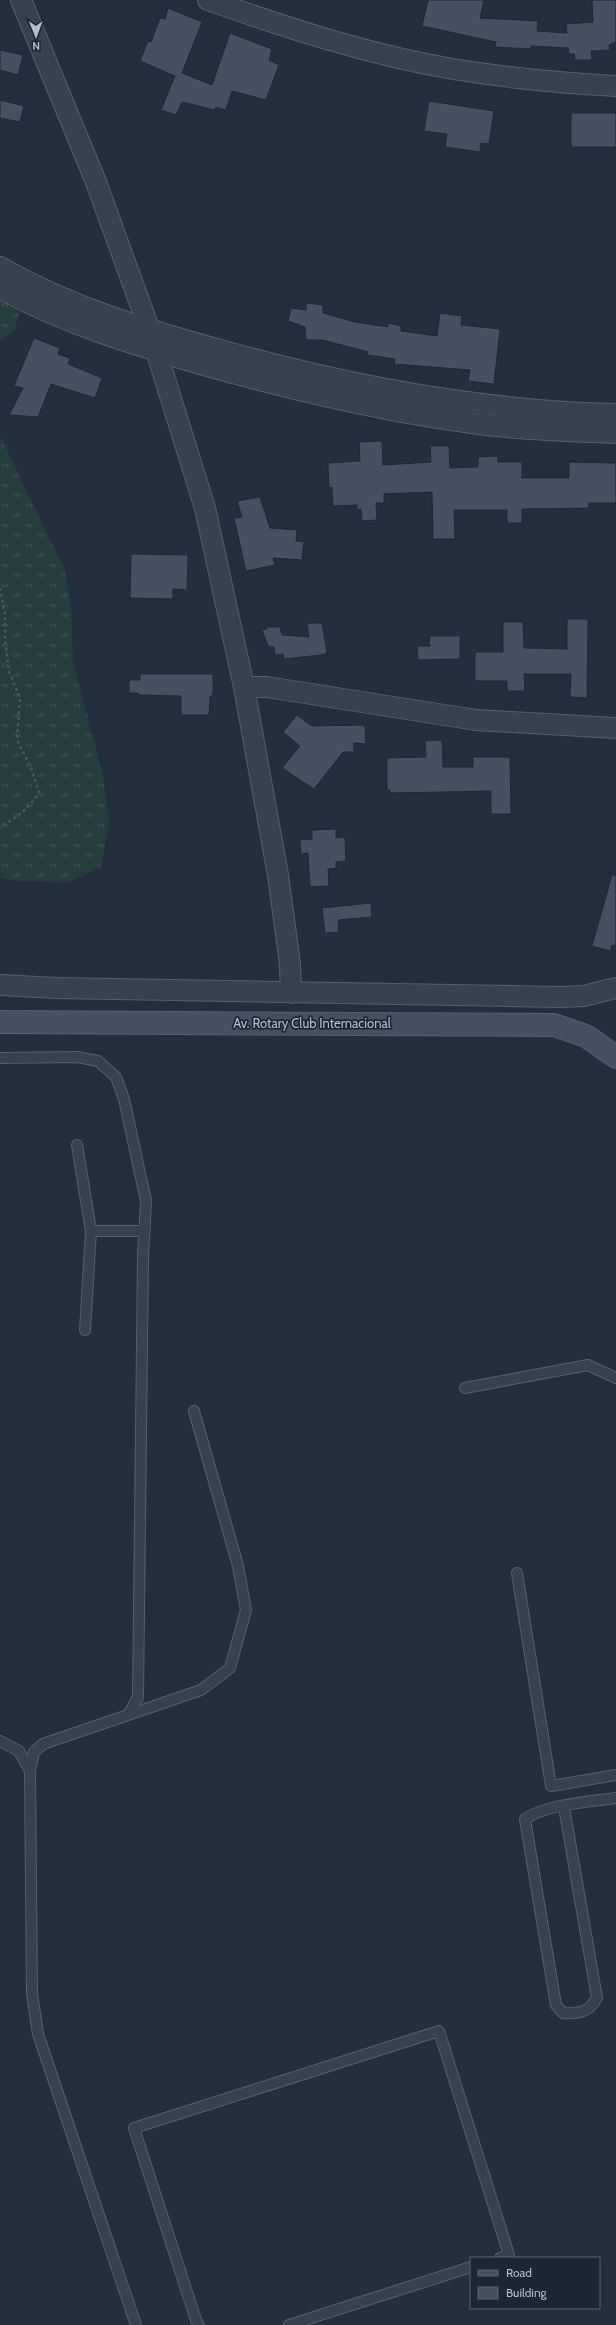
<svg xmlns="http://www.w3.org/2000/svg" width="616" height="2325" font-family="Cabin,sans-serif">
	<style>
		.grass { fill: url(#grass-tufts) }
		.building { fill: #455162; stroke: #1f2835 }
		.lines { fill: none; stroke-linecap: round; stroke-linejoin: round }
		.lane-casing { stroke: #565f6c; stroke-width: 12 }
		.street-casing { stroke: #565f6c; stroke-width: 22 }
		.secondary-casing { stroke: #565f6c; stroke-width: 24 }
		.path { stroke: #44595c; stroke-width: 2.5; stroke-dasharray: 3 3; stroke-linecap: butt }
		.lane { stroke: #38414e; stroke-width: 10 }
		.street { stroke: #38414e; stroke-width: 20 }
		.secondary { stroke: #465061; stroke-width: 22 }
		.labels { text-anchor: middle; stroke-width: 3.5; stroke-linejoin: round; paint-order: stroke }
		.street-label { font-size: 13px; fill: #b4bcc9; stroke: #1d2633 }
	</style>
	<defs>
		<pattern id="grass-tufts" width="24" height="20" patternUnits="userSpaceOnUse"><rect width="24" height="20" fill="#263c3f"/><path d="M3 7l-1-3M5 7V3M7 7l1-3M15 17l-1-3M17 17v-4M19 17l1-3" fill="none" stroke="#435659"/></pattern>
	</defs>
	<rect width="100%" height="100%" fill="#242f3e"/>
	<path class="grass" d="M0,293L20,312L14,330L0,341Z
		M0,436L65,570L71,611L73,661L103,776L109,824L101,867L69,882L17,881L0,878Z"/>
	<path class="building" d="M428,0H484L480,18L538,21L537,31L567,33L566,24L593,22L592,0H616V42L609,45L610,50L591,51L592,60H575L574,54H569L568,48L531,46V49L495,47L496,42L422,26Z
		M168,8L202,22L182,73L212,85L230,33L272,49L269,60L279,65L266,100L232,91L226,110L216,107L215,110L182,102L176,115L161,110L175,76L140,61L148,41L151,42L160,18L165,19Z
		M0,50L23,55L18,75L0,70Z
		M0,100L24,106L20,122L0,118Z
		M429,101L494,111L489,144L481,143L480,152L445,147L447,134L424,131Z
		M571,113H616V147H571Z
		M306,303L323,305V313L355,322L388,327V323L401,326V331L437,336L440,313L462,316L461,325L500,329L494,384L468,381L470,370L394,364L395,359L367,355L368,352L323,340H306L305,327L288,321L291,308L306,310Z
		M34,338L60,348L58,354L70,358L68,364L102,378L95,398L51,384L38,417L9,415L23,388L14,386Z
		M382,441L383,465L431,462L430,446H449L450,468L478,467V457L498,456V462H522V478H569V462L616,463V503H589V508L522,509V523H507V510H454L455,539H433L432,492L384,494V503H376L377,520L362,521L361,509L357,510V505L333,506L332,487L329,488L328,463L360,461L359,442Z
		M260,497L270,528L297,530L296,541L304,542L302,560L273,558L275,565L246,571L234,518L242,517L237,501Z
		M131,554L188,555L187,590L173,589V599L130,598Z
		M567,619H588L587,698L570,697L571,674H524L525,691H507V681H475V652H503V622H523L524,648L567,649Z
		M307,623H322L327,653L321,655L284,659L283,654L275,655L274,647L268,646L262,630L267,629L266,627H280L282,635L309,637Z
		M429,636H460V659L418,660L417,646H430Z
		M140,674H213V696H210L209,715H181V696L138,695V693H129V680H140Z
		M297,715L312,726L365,725L366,744L354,743V752H343L314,789L282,768L300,746L283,732Z
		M442,740L443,767H473V757H510L511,814H491V791L390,793V790H387V758L426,757L425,741Z
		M336,829V838L345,837L346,861L336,862V868L328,869L329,886L310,887L308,853L301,854L300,840L312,839V830Z
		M612,875H616V946L612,945L610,951L592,946Z
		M371,903L372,917L338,920L339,932L325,933L322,908Z"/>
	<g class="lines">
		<g class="lane-casing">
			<path id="lane" d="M0,1058L77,1057L98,1061L116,1077L124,1099L146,1201L143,1257L138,1697L128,1715L43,1744L34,1752L30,1771
				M77,1145L91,1231L85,1330
				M91,1231H145
				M465,1388L588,1365L616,1378
				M517,1573L551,1786L616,1775
				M128,1715L201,1690L230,1668L246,1610L238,1566L194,1411
				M0,1741L19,1751L30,1771L32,1994L38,2034L136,2325
				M564,1807L597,1998C589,2012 579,2014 563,2013L556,2005L525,1819C547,1804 589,1802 616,1798
				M199,2325L196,2320L134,2128L439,2031L509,2255L500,2258
				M289,2325L471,2267"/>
		</g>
		<g class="street-casing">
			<path id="street" d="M21,0L96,182L150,331L205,508L244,687L278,875L290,964L291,993
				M208,0C287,28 370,55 453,69C507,78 562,83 616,86
				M0,267C70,307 147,330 224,351C353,387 482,411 616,414
				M0,288C62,323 132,344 200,364C292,390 384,412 479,424C524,430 570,431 616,433
				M244,687H267L476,720L616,728
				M0,985L57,988L560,997L584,996L616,988"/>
		</g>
		<g class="secondary-casing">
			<path id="secondary" d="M0,1022L554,1025L586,1036L616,1057"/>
		</g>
		<path class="path" d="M0,588L5,614V640L9,671L20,698L17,740L31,768L39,792C29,809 17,817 0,827"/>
		<use href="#lane" class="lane"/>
		<use href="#street" class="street"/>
		<use href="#secondary" class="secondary"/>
	</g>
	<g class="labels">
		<g class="street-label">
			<text x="312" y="1028">Av. Rotary Club Internacional</text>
		</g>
	</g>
	<rect x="470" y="2257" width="130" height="52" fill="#1d2633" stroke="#59626f"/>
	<rect x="478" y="2270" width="20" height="6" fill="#465061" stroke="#59626f"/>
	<text x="506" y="2277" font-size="12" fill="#b4bcc9">Road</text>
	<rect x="478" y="2287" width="20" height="12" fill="#455162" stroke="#59626f"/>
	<text x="506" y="2297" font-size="12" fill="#b4bcc9">Building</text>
	<g transform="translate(36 36) rotate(179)" stroke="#1d2633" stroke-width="3" paint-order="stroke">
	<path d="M0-3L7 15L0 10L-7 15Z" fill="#b4bcc9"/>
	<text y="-6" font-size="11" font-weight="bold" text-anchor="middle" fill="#b4bcc9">N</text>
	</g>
</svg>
